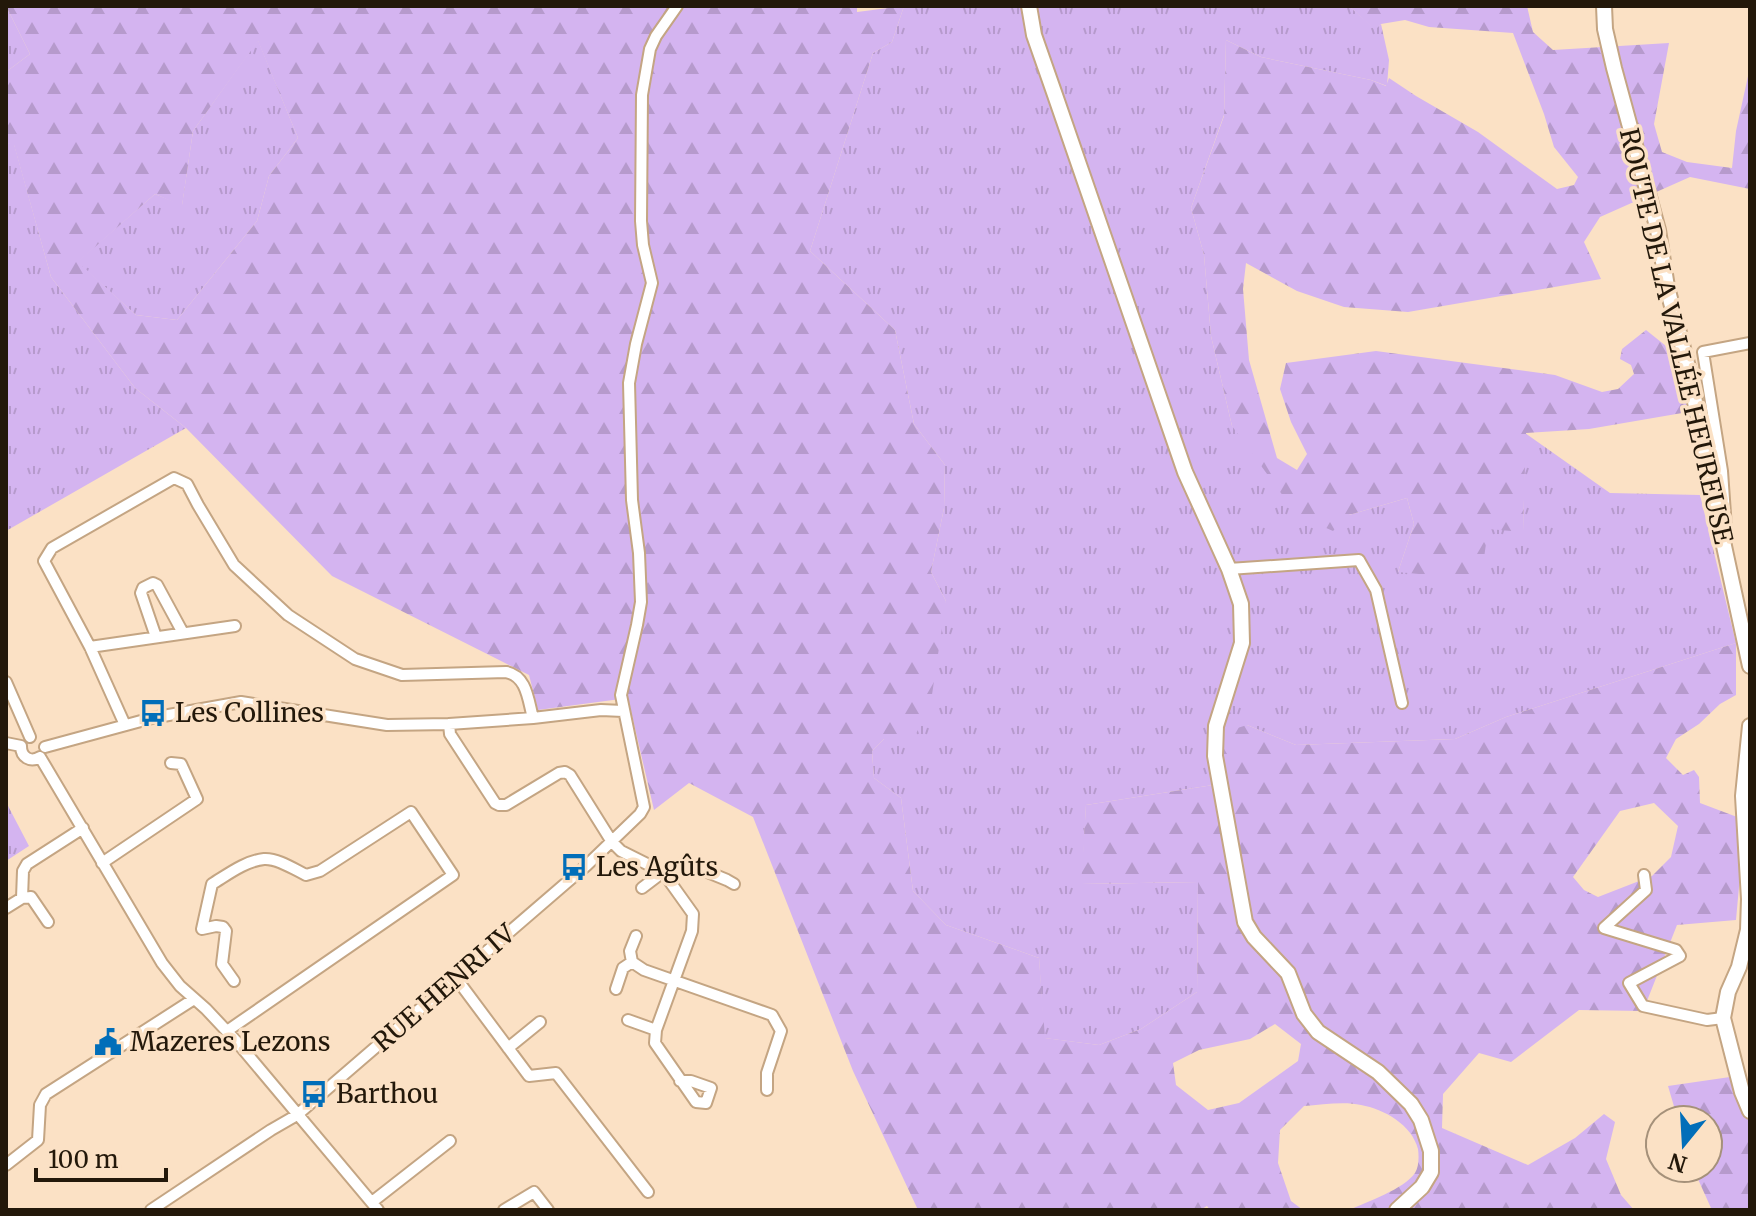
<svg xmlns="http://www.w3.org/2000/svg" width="1756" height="1216" font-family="Merriweather,serif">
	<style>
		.grass { fill: url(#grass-tufts) }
		.forest { fill: url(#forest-firs); fill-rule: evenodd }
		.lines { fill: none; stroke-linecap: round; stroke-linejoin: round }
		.street-casing { stroke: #c4a583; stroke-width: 14 }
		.secondary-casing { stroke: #c4a583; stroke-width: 18 }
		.street { stroke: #fff; stroke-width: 10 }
		.secondary { stroke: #fff; stroke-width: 14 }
		.labels { text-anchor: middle; stroke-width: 7; stroke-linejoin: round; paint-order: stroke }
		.street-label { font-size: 26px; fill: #23180a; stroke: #fbe1c5 }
		.poi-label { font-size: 26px; fill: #23180a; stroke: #fbe1c5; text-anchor: start }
	</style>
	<defs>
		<pattern id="grass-tufts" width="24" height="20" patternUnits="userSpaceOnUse" patternTransform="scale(2)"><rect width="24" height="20" fill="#d4b4f0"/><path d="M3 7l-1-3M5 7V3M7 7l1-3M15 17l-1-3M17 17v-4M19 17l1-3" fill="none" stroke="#b69acc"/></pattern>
		<pattern id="forest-firs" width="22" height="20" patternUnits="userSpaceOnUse" patternTransform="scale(2)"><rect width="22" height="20" fill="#d4b4f0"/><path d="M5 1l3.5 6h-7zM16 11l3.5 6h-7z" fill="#b69acc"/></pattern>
	</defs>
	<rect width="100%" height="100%" fill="#fbe1c5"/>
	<path class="grass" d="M6,6L30,54L6,72Z
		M904,6H1349L1375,29L1381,24L1389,60L1387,86L1371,80L1261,57L1226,40L1224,115L1191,208L1204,255L1211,336L1232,426L1349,515L1407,498L1414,524L1398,572L1487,528L1523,531L1525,433L1610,493L1700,495L1736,643L1506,717L1455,739L1296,745L1247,725L1213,785L1086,805L1082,884L1198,882L1197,992L1141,1029L1099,1045L1044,1038L1039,958L946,925L913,891L901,798L874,778L872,751L884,739L946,601L931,572L944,508L945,465L914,424L895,330L810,251L873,53L892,42Z
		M258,40L298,138L269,176L257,221L177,320L136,315L77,262L155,194L182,205L193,131Z
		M6,143L14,144L51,277L135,388L186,428L6,531Z
		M6,802L29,846L6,861Z"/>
	<path class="forest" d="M6,6H857V12L904,6L892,42L873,53L810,251L895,330L914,424L945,465L944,508L931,572L946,601L930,708L913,739H884L872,751L874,778L901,798L913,891L946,925L1039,958L1045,1038L1099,1045L1141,1029L1197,992L1198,882L1081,884L1086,805L1213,785L1228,731L1247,725L1296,745L1455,739L1506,717L1736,643V695L1720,704L1699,724L1676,739L1666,758L1683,775L1694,770L1699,777L1700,803L1745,820L1736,920L1677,925L1643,1011L1579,1010L1511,1062L1479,1053L1443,1094L1442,1128L1528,1165L1575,1138L1604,1114L1615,1122L1606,1159L1621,1195L1634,1210H1349C1367,1202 1404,1189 1415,1173C1419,1167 1419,1156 1418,1149C1412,1125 1384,1109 1361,1105C1343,1101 1322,1105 1304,1106L1280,1130L1278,1163L1291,1201L1303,1210H1210L1207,1206L1200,1210H918L853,1071L753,817L689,783L654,810L628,698L538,710L529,675L332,576L186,428L135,388L51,277L14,145L6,143V72L30,54ZM258,41L298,138L269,176L257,221L177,320L136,315L78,262L155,194L182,206L193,131ZM1654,803L1678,826L1671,857L1652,876L1598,897L1584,890L1573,877L1620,811ZM1275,1024L1301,1044L1298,1061L1239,1103L1208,1110L1176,1085L1173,1063L1199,1050L1250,1039Z
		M1349,6H1527L1533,32L1553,50L1669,43L1654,124L1662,152L1687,162L1732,168L1736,131L1750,67V189L1690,177L1600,217L1584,242L1601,279L1408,312L1344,307L1297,291L1246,263L1243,289L1249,360L1277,458L1297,470L1307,454L1291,422L1280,389L1286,363L1376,351L1555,375L1602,392L1618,389L1634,374L1631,365L1620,359L1622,349L1646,330L1666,346L1682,373L1688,412L1589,429L1526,433L1523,532L1488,529L1481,580L1398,572L1414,524L1407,498L1349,515L1333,531L1297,515L1232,426L1211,336L1204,255L1191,208L1224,116L1226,40L1261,57L1371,80L1386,86L1389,78L1416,96L1478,132L1557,189L1574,185L1578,177L1554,147L1544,114L1513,33L1429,27L1405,20L1381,24L1375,30Z
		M1730,1077L1750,1115V1210H1708L1711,1208L1693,1168H1708V1120H1678L1668,1086Z"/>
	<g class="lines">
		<g class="street-casing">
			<path id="street" d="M1726,528L1722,471L1703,352L1750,343
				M1229,569L1359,560L1376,590L1402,703
				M156,637L141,593L143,588L153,583L157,585L183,633
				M90,647L235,626
				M6,682L30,737
				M449,724L450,734L495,803L499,805H506L559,773L565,772L570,775L612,842L621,851L663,872L693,914L692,931L656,1030L655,1043L696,1102L706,1103L711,1088L691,1081H680
				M125,725L90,647L44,561L52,548L174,478L187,484L198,505L234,565L288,615L355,659L402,675L506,672C527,676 528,700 533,718
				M6,743L21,746
				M21,746C21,757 30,763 40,757
				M45,747L152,718L241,702L387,725L449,724L533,718L601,710L623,711
				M40,757L162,963L180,986L206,1009L237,1042L378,1210
				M102,863L197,799L181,764L171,763
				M1644,875L1646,890L1604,928L1676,950L1680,956L1629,983L1643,1006L1707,1020L1723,1018
				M642,888L663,872L688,864L727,880L734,884
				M22,898L31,897L48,922
				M6,908L22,898L23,871L27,864L83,828
				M636,936L630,951L632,962L644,970L772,1015L781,1031L767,1073V1090
				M456,978L529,1076L556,1073L648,1192
				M616,989L623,968L632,962
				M628,1020L656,1030
				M227,1031L453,875L411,812L320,871L306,875C294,869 277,858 264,859C245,861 227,875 212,884L202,929L216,926L223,927L226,931L222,964L234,981
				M508,1048L540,1022
				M6,1165L38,1140L40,1105L46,1094L194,999
				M372,1202L450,1141
				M151,1210L271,1130L297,1115L587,865L640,814L644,807L621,695L637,625L641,602L639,553L632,500L629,383L636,344L652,283L643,245L641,221L642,95L650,49L656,36L677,6
				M504,1210L534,1192L548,1210"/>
		</g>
		<g class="secondary-casing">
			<path id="secondary" d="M1029,6L1034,35L1055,95L1185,472L1229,569L1241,604L1242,643L1216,726L1215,756L1245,922L1254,937L1288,973L1304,1014L1318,1032L1378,1072L1411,1104L1421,1120L1431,1151V1172L1422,1187L1397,1210
				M1604,6L1605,29L1614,68L1658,230L1667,287L1690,375L1708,472L1750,666
				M1750,726L1743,796L1749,899L1748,930L1739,967L1728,992L1723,1018L1742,1092L1750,1111"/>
		</g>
		<use href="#street" class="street"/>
		<use href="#secondary" class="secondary"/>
	</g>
	<defs>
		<g id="bus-bare" transform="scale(2.16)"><path d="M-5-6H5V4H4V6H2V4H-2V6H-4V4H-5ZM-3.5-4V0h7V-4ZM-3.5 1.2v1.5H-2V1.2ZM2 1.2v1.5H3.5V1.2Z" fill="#016eb9" stroke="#fbe1c5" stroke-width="2.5" paint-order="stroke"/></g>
		<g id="civic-bare" transform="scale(2.16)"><path d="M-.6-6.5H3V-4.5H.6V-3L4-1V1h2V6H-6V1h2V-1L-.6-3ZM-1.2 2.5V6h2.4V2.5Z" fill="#016eb9" stroke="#fbe1c5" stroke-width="2.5" paint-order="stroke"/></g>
	</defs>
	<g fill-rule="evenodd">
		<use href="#bus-bare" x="153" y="713"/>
		<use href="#bus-bare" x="574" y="867"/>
		<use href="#civic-bare" x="108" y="1042"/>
		<use href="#bus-bare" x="314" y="1094"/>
	</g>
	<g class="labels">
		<g class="street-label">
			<text transform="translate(1676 336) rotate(77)" y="9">ROUTE DE LA VALLÉE HEUREUSE</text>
			<text transform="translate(444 988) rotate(-41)" y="9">RUE HENRI IV</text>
		</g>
		<g class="poi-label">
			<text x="175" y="722">Les Collines</text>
			<text x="596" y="876">Les Agûts</text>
			<text x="130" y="1051">Mazeres Lezons</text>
			<text x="336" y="1103">Barthou</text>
		</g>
	</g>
	<rect width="1756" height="1216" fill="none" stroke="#23180a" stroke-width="16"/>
	<g transform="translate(1684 1144) rotate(198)"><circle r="38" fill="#fbe1c5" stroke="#a5917a" stroke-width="2"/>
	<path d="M0-6L14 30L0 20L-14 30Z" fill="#016eb9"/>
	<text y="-12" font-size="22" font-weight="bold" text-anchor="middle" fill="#23180a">N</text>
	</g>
	<path d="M36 1168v12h130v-12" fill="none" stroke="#23180a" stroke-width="4"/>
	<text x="48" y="1168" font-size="24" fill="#23180a" stroke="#fbe1c5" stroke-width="6" paint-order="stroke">100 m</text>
</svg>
